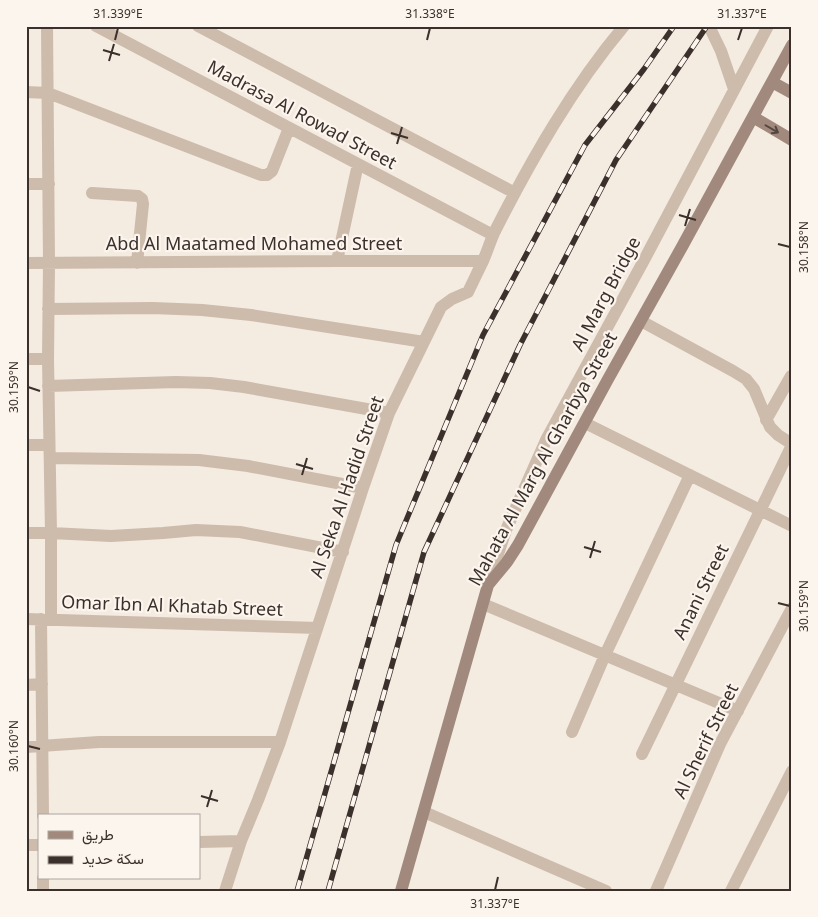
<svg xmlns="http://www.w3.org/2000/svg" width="818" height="917" font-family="'Noto Sans',Vazirmatn,sans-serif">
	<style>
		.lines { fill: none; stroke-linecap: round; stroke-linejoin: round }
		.street { stroke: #cdbbac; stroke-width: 12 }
		.secondary { stroke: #a18a7d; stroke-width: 12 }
		.rail-casing { stroke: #3b302b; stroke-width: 5.5 }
		.rail { stroke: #fbf5ee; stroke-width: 4; stroke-dasharray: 11; stroke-linecap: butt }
		.oneway { stroke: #544640 }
		.ticks { fill: none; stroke: #3b302b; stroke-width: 2 }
		.labels { text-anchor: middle; stroke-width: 4.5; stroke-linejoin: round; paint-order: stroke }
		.street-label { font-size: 18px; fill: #3b302b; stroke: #fbf5ee }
		.neatline { fill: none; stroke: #3b302b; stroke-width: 2 }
		.ticks-label { font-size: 12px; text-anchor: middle; fill: #3b302b }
	</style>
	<rect width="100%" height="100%" fill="#f4ebe1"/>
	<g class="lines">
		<path class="street" d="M47,26L49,263L48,359L51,533V619
			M96,26L493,235
			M198,26L515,193
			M709,26L721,51L734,89
			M26,92L48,93L261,175H267L272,171L289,128
			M26,184H49
			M92,193L138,196L142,199L143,204L137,263
			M337,261L358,164
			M26,263L337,261H482
			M48,309L153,308L202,310L251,315L424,342
			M641,321L733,371L746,379L754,389L770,427L778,435L792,444
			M26,359H48
			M48,386L176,382L210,383L244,387L389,413
			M766,420L791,376
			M585,423L792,526
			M26,445H49
			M50,458L199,460L248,466L363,488
			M26,533H51L111,536L163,533L196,530L240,532L343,552
			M488,584L506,530L547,438L643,262L768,26
			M483,604L738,711
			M26,619L317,628
			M41,619L43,816
			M26,685L42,684
			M572,732L605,655L690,475
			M26,747L99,742H280
			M642,754L792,445
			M424,812L606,891
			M199,842L241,841
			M26,845H39
			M43,891V878
			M225,891L241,841L258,800L280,742L363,488L389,413L441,307L452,299L468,292C473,282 478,271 483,261C487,252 490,242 494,233C531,160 572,88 624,26
			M656,891L720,744L792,608
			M731,891L792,771"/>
		<path class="secondary" d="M772,82L792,93
			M753,117L792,140
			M401,891L488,585L507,562L518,545L607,381L683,245L792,45"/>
		<g class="rail-casing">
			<path id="rail" d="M297,891L396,545L483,335L585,145L644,69L674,26
				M328,891L424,552L520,345L616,160L707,26"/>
		</g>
		<use href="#rail" class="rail"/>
	</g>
	<defs><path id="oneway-shaft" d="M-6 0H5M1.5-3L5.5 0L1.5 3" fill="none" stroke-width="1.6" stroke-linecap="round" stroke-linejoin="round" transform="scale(1.25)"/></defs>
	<use class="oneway" href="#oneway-shaft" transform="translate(772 129) rotate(30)"/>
	<path class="ticks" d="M115,40L118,28M427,40L430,28M738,40L742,28M103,50L120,55M109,61L114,44M391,133L408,138M397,144L402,127M679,215L696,220M685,226L690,209M778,244L790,247M28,387L40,391M296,464L313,469M302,475L307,458M584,547L601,552M590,558L595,541M778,603L790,606M28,746L40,749M201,796L218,801M207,807L212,790M495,890L498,877"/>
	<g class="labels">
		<g class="street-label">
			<text transform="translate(302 115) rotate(28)" y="6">Madrasa Al Rowad Street</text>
			<text x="254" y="250">Abd Al Maatamed Mohamed Street</text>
			<text transform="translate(606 294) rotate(-62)" y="6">Al Marg Bridge</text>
			<text transform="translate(543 459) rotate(-61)" y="6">Mahata Al Marg Al Gharbya Street</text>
			<text transform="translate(347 487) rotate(-71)" y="6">Al Seka Al Hadid Street</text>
			<text transform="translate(701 592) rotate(-64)" y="6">Anani Street</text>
			<text transform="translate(172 606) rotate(2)" y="6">Omar Ibn Al Khatab Street</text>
			<text transform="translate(706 741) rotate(-64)" y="6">Al Sherif Street</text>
		</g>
	</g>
	<rect width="818" height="917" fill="none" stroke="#fbf5ee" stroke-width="55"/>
	<rect x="38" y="814" width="162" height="65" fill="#fbf5ee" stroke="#aea6a0"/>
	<rect x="48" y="831" width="25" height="8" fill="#a18a7d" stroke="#aea6a0"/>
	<text x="82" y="840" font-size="15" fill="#3b302b">طريق</text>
	<rect x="48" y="856" width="25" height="8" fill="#3b302b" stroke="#aea6a0"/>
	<text x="82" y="864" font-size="15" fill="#3b302b">سكة حديد</text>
	<rect x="28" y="28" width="762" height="862" class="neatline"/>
	<g class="ticks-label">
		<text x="118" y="18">31.339°E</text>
		<text x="430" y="18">31.338°E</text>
		<text x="742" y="18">31.337°E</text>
		<text transform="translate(804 247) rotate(-90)" y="4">30.158°N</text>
		<text transform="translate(14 387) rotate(-90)" y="4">30.159°N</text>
		<text transform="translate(804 606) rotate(-90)" y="4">30.159°N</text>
		<text transform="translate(14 746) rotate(-90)" y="4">30.160°N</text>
		<text x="495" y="908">31.337°E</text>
	</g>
</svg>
